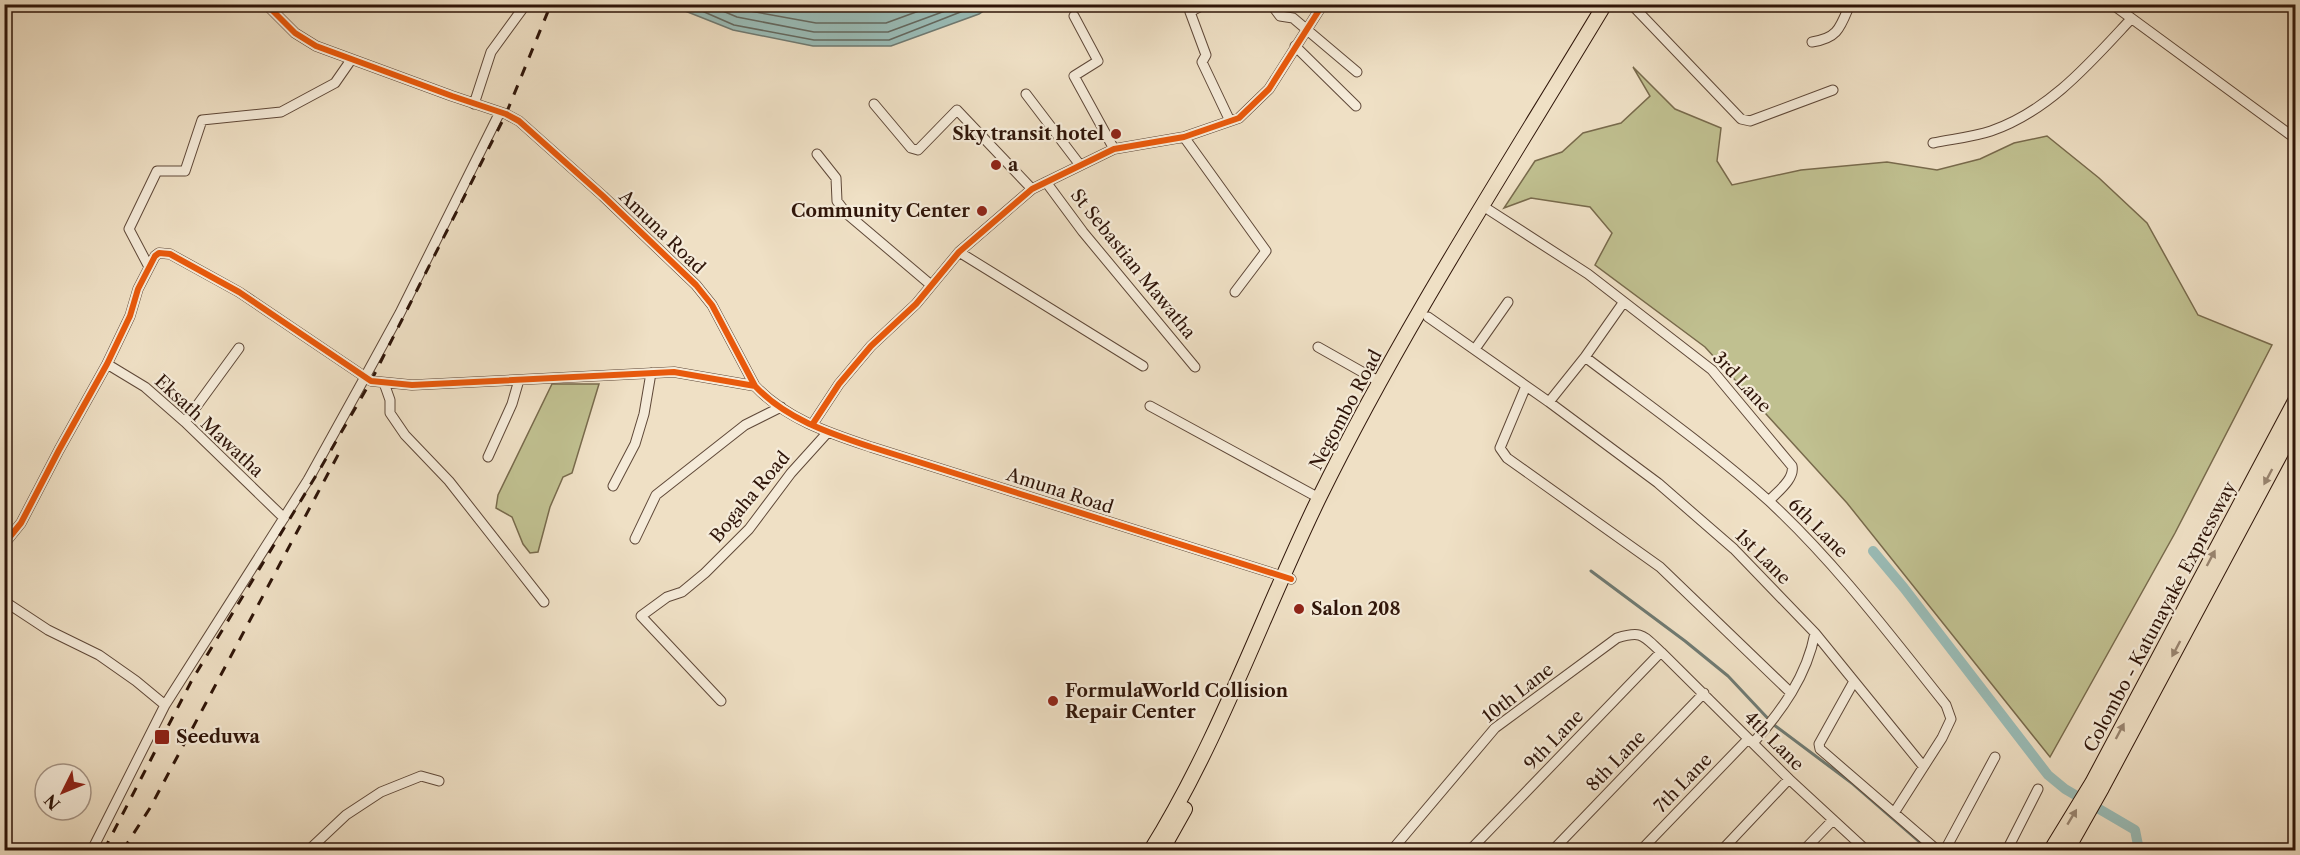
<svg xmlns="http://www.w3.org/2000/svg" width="2300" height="855" font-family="'Libre Caslon Text',serif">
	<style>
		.green { fill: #c0c090; stroke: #786a4c; stroke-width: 1.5 }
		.water { fill: #9abdb8; stroke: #6f7a72; stroke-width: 1.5 }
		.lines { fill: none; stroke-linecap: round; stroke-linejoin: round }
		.shore { stroke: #646960; stroke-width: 1.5 }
		.stream { stroke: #6f7a72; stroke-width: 3 }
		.canal { stroke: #9abdb8; stroke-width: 10 }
		.minor-casing { stroke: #5f4838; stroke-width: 11 }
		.highway-casing { stroke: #2f1509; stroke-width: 16 }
		.minor { stroke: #f5ebd9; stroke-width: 9 }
		.highway { stroke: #efe0c5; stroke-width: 14 }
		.rail { stroke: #2f1509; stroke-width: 3; stroke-dasharray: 10 10; stroke-linecap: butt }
		.cycleway-casing { stroke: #f5ebd9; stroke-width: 10 }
		.cycleway { stroke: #e8590c; stroke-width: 6 }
		.oneway { fill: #998570 }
		.poi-dot { fill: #8f2418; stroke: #f5ebd9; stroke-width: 2 }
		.labels { text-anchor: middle; stroke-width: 4.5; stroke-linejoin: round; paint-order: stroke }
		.poi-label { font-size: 18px; font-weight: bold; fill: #2f1509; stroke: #f5ebd9; text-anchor: start }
		.street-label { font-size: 18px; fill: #2f1509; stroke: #f5ebd9 }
	</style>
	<rect width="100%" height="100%" fill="#efe0c5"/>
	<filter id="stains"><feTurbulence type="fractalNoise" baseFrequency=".00333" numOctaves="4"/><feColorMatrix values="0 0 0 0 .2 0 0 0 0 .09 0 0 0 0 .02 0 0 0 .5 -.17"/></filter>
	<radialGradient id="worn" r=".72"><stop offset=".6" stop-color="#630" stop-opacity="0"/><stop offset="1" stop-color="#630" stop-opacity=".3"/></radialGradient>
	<path class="green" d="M1633,67L1675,109L1721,128L1717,161L1732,185L1801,170L1887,162L1937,170L1980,159L2014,143L2047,136L2099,178L2147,223L2198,315L2272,345L2175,533L2050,757L1847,503L1705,347L1595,265L1612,233L1590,207L1531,198L1504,208L1535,161L1562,152L1583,133L1621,123L1650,96Z
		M552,384H599L572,473L563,477L550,507L538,552L530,553L523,544L512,517L496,508L498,495Z"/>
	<path class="water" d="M670,5L992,4V5L979,14L891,46H813L733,30Z"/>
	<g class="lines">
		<path class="shore" d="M686,4L734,25L814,40H889L981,4
			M706,4L737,17L814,32H888L964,4
			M729,4L739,9L816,23H886L938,4"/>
		<path class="stream" d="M1591,571L1685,641L1728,676L1774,725L1853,784L1929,850"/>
		<path class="canal" d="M1873,551L1904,588L2048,775L2065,789L2135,830L2139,850"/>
		<g class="minor-casing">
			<path id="minor" d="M266,4L295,33L316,46L452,96L506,114L519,121L603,196L696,285L712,305L755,386C786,419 829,433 871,447L1291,579
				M1205,4L1190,12L1206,55L1202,62L1230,121
				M1271,4L1280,16L1293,18L1357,72
				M1631,4L1741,119L1750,121L1833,90
				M2112,4L2296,139
				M1074,16L1098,61L1074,76L1114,149
				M1812,42C1838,38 1840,28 1850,4
				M1295,46L1356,106
				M1026,94L1080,165
				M474,104L491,52L526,4
				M874,104L911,148L918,150L957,110L1032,189
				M1184,137L1266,251L1235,292
				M1933,143C1952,139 1973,137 1991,131C2049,111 2090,63 2130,20
				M817,154L836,178L837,201L846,213L931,285
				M1046,182L1083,232L1195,367
				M1489,210L1588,274L1712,370L1792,466C1795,479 1777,492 1769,501
				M959,252L1143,366
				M149,267L129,229L157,171H185L202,120L281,112L335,83L351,60
				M1428,317L1549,402L1658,483L1734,549L1815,633L1923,766
				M1318,347L1380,382
				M1475,349L1508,302
				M1585,357C1647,404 1711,449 1769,501C1835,562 1890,635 1946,705L1951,719L1942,738L1894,813
				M107,364L145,387L185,422L284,518
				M384,383L390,400V413L405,435L449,481L544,602
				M1526,386L1500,448L1507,458L1660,567L1791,693
				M1549,402L1585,357L1623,303
				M1150,406L1319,498
				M185,422L239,348
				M812,425L839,384L871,346L916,304L959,252L1032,189L1114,149L1184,137L1239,118L1269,89L1323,4
				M488,457L512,404L519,380
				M613,486L635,444L644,414L651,373
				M635,539L656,495L745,425L781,407
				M4,544L21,523L59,450L107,364L130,316L138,289L155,256L159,253L170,254L239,292L371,381L412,385L674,372L755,386
				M4,601L48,630L99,655L136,681L165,705
				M1853,683L1819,744L1820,749L1937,850
				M721,701L641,616L667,597L682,592L705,573L749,529L791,473L828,432
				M1753,743C1781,712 1807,676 1815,633
				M92,850L165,705L308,480L365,377L400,313L500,112
				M311,850L312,847L346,815L381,792L421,776L439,781
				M1392,850L1495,728L1617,638C1643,630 1643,636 1661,652L1789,779L1866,850
				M1470,850L1661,652
				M1553,850L1704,693
				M1641,850L1748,739
				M1722,850L1789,779
				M1804,850L1833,820
				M1945,850L1995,757
				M2007,850L2038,789"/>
		</g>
		<g class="highway-casing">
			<path id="highway" d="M1151,850C1220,739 1262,615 1319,498C1403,327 1507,167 1605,4
				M1162,850L1185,809
				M2051,850L2092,783L2296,399
				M2067,850L2102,788L2296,425"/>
		</g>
		<use href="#minor" class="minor"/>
		<use href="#highway" class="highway"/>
		<path class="rail" d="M104,850L192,680L320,469L371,381L506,114L551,4
			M123,850L150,808L339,453"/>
		<g class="cycleway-casing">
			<path id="cycleway" d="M266,4L295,33L316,46L452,96L506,114L519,121L603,196L696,285L712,305L755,386C786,419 829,433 871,447L1291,579
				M812,425L839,384L871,346L916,304L959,252L1032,189L1114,149L1184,137L1239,118L1269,89L1323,4
				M4,544L21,523L59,450L107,364L130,316L138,289L155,256L159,253L170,254L239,292L371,381L412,385L674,372L755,386"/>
		</g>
		<use href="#cycleway" class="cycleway"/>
	</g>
	<defs><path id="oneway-solid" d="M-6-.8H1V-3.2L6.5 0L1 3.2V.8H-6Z" transform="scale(1.5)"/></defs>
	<g class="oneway">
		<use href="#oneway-solid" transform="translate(2268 477) rotate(118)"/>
		<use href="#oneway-solid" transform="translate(2211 558) rotate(-62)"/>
		<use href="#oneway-solid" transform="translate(2176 649) rotate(118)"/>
		<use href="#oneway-solid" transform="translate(2120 731) rotate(-62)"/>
		<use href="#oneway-solid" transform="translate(2072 817) rotate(-59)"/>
	</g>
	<g class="poi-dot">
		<circle cx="1116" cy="134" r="6"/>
		<circle cx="996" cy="165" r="6"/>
		<circle cx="982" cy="211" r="6"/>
		<circle cx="1299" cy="609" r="6"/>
		<circle cx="1053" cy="701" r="6"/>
		<rect x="154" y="729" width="16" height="16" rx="3"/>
	</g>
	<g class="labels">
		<g class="poi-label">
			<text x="1104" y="140" text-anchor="end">Sky transit hotel</text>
			<text x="1008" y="171">a</text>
			<text x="970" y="217" text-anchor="end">Community Center</text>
			<text x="1311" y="615">Salon 208</text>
			<text x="1065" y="697">FormulaWorld Collision<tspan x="1065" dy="21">Repair Center</tspan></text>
			<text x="176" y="743">Seeduwa</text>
		</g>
		<g class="street-label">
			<text transform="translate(662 232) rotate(44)" y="6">Amuna Road</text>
			<text transform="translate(1133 264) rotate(51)" y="6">St Sebastian Mawatha</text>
			<text transform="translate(1742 382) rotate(47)" y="6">3rd Lane</text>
			<text transform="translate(1346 410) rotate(-62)" y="6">Negombo Road</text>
			<text transform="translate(209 426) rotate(43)" y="6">Eksath Mawatha</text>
			<text transform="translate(1060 491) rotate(18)" y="6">Amuna Road</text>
			<text transform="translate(750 497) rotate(-50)" y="6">Bogaha Road</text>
			<text transform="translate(1818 528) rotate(45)" y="6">6th Lane</text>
			<text transform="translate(1763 557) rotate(45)" y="6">1st Lane</text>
			<text transform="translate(2160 617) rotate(-62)" y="6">Colombo - Katunayake Expressway</text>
			<text transform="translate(1518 693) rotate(-38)" y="6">10th Lane</text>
			<text transform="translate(1554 740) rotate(-46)" y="6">9th Lane</text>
			<text transform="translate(1774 741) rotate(45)" y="6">4th Lane</text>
			<text transform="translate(1616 761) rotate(-46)" y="6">8th Lane</text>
			<text transform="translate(1683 783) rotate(-46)" y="6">7th Lane</text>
		</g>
	</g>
	<rect width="2300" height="855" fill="none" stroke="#efe0c5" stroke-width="24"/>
	<rect x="6" y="6" width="2288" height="843" fill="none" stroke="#2f1509" stroke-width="3"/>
	<rect x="12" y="12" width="2276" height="831" fill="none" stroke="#2f1509" stroke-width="1.5"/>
	<g transform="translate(63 792) rotate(227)"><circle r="28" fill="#f5ebd9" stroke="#a69586" stroke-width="1.5"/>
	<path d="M0-4.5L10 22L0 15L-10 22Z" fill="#8f2418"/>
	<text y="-9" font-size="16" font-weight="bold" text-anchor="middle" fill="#2f1509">N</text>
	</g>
	<rect width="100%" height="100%" filter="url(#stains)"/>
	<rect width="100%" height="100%" fill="url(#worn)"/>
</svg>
